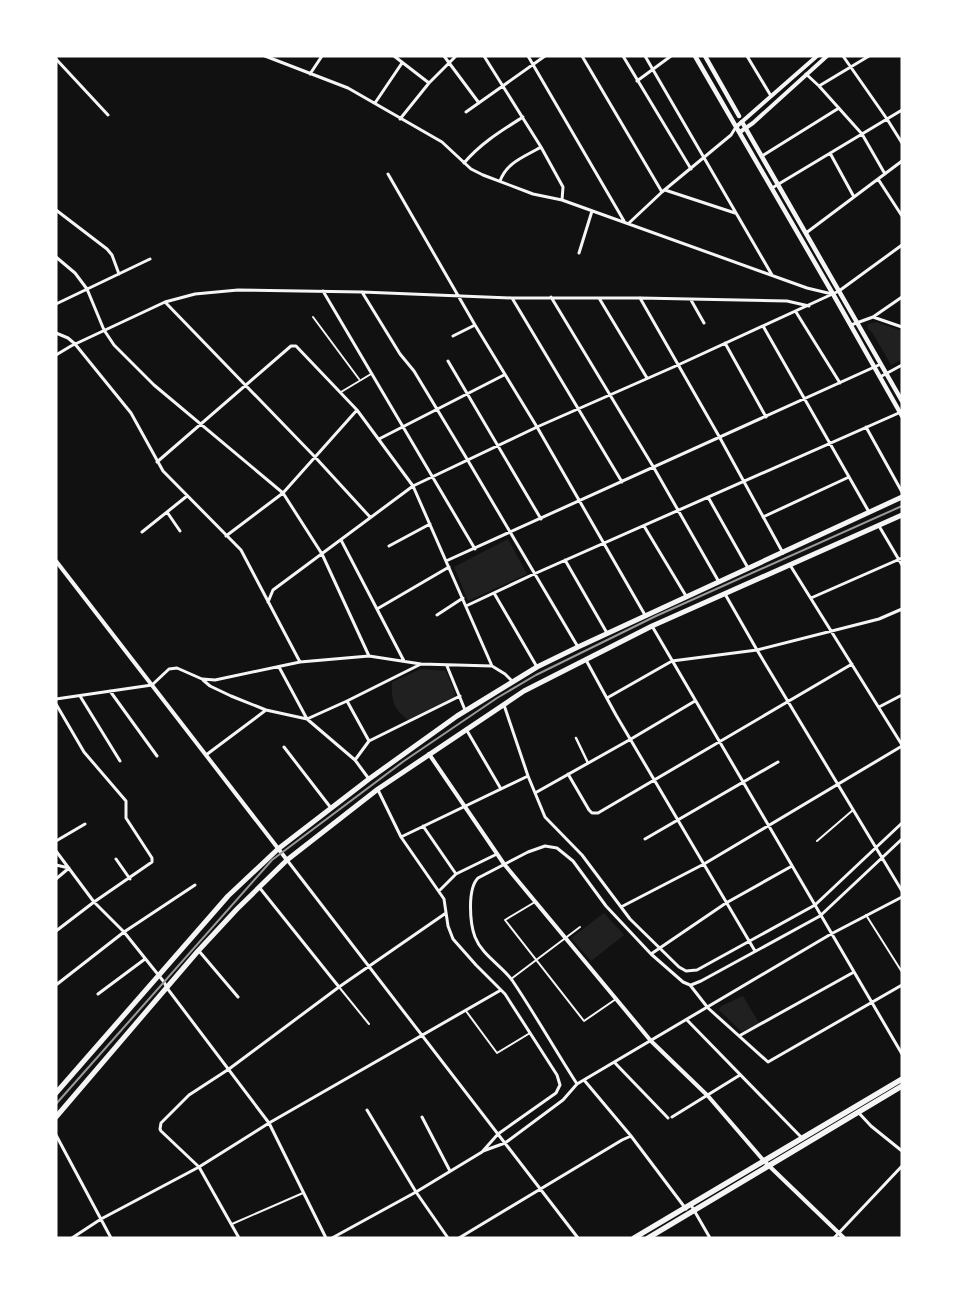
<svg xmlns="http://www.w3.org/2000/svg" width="958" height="1294" font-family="Jost,sans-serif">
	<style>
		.green { fill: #202020 }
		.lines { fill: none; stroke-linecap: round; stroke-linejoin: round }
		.service { stroke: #f5f5f5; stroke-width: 2 }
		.pedestrian { stroke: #f5f5f5; stroke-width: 2.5 }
		.minor { stroke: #f5f5f5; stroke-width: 3 }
		.tertiary { stroke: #f5f5f5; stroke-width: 4 }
		.secondary { stroke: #f5f5f5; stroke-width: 4.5 }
		.primary { stroke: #f5f5f5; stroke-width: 5 }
		.trunk { stroke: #f5f5f5; stroke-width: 5.5 }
		.rail { stroke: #9a9a9a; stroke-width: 2 }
	</style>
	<rect width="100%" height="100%" fill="#111"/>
	<path class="green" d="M876,322L902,331V360L891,365L872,332L868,329V324Z
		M508,539L527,574L468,601L454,567Z
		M421,669L446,671L455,693L454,698L411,722C394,710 391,702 392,682Z
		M604,913L624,935L591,961L571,938Z
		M743,996L759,1023L742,1032L719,1010L721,1006Z"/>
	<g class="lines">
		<path class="service" d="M313,317L359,379
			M341,392L371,374
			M817,841L853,810
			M535,902L505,920L584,1021L616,999
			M866,915L902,972
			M511,979L580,927
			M339,987L369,1024
			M466,1011L497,1053L530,1033
			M232,1224L303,1193"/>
		<path class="pedestrian" d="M576,738L588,763"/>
		<path class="minor" d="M265,56L348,88L442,142L471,169L483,175L533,194L562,200L807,288L832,294
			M394,56L429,83
			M444,56L479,103
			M484,56L541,147L563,187L562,200
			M528,56L624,221
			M582,56L662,192
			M623,56L691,169
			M645,56L772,275
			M747,56L771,96
			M843,56L887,119L902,143
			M56,59L108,115
			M310,74L322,56
			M806,74L819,86L862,134L885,174
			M637,81L671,56
			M819,86L869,56
			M375,103L402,63
			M466,112L545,56
			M400,119L429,83L456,56
			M830,153L854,197
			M762,156L839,108
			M464,163C481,143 501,131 523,117
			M388,174L475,325L537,427L645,615
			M878,179L902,216
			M500,181C507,162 524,157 541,147
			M772,188L902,110
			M665,190L735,213
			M56,210L107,249L112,255L119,274
			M629,223L662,192L731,135L736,127
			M806,233L902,161
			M579,253L592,211
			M56,257L75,273L87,289L104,330L114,345L154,385L283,493L322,554L369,656
			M323,291L475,549
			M362,292L400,354L414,371L467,459L578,647
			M551,297L654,468L719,582
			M512,298L622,482
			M599,298L647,378
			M640,298L720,438L783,553
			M691,300L704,323
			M165,302L315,457L370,517
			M56,304L150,259
			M796,312L840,383
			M873,317L902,297
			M851,325L873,317L902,327
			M763,326L869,512
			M56,333L68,338L75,344L131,413L163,471L241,550L300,662
			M453,336L475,325
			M725,343L766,417
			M56,355L71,346L165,302L195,294L238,290L362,292L512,298H640L787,301L809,306
			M448,361L541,519
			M880,377L902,365
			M866,427L902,492
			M379,439L504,375
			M157,462L291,346H296L357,410L413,486L492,666
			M708,497L748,568
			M167,512L180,531
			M763,517L849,477
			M644,526L686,596
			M879,526L902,565
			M142,532L187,496
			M226,536L283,493L357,410
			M341,540L404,661
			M389,546L430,524
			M565,560L607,633
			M446,561L881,364
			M790,565L902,745
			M494,593L537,667
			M725,594L757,650L902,891
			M811,598L902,558
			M268,602L273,590L413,486L537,427L678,365L839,291L902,245
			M466,606L534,574L901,412
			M377,609L449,567
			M437,615L463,598
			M652,626L902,1054
			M586,660L616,715L755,951
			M447,666L465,710
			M279,667L307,719L347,701L421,664
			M203,680L210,686L231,696L266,710L307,719L355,760L369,779
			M110,691L157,756
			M80,696L120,761
			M607,698L672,661L757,650L879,619L902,609
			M56,699L152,685L169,669L177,668L202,679L215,680L300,662L369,656L421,664L492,666L505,674L513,682
			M347,701L369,741
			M56,704L84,752L126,801V818L152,858V862L94,902L56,931
			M504,705L528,776L545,817L582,855L630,919L679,967L686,971L697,970L815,905L902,823
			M879,707L902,695
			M466,729L501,789
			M284,747L331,808
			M206,755L266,710
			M355,760L369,741L460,696
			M568,774L589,810L592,813H598L852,664
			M535,793L631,739L695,701
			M423,826L456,874
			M401,837L528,776
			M645,839L778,762
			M56,841L85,824
			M56,851L94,902L124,932L164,982L167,988L269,1123L326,1238
			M116,859L130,879
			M287,860L578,1238
			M56,865L69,868
			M56,879L69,868
			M259,887L339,987
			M439,891L456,874L497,854
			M621,907L704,864L902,746
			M199,951L238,997
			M651,954L726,903L792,866
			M56,985L124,932L195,885
			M690,985L708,1008L768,1062L902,985
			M691,985L701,981L820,916L902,839
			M98,994L145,959
			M687,1020L802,1138
			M739,1036L854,972
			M615,1063L668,1118
			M584,1080L631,1136L686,1209
			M577,1084C555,1050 535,1014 512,980C501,965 482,955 475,937C470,924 467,889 478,878L528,852L545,846L557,848L573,861L606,906L651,954L683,982L690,985
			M367,1110L416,1192L448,1238
			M858,1112L871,1126L902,1151
			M422,1117L450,1171
			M672,1117L740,1075
			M56,1135L111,1238
			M483,1151L505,1143L563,1100L577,1084L831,934L902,897
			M691,1205L710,1238
			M72,1238L101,1219L199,1167L269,1123L501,990
			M239,1238L199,1167L161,1131L160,1129L161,1123L189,1095L229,1069L339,987L446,913
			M332,1238L416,1192L482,1152L498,1134L556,1093L560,1085L557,1075L505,994L476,965L453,939L448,926L444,899L401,837L378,790
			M459,1238L622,1140L631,1136
			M834,1238L902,1166"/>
		<path class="tertiary" d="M736,127L817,56
			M740,132L753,123L827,56
			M56,561L287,860
			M429,754L504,864L651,1041L708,1096L764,1161L844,1238"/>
		<path class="secondary" d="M695,56L833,294L902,416
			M705,56L739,116
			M742,122L902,401"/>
		<path class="primary" d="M56,1093L228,896L278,849L369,779L457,716L537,667L578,647L902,497
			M56,1117L198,951L237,909L287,860L378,789L524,691L652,626L902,515"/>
		<path class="trunk" d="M634,1238L902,1079
			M648,1238L902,1086"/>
		<path class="rail" d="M56,1104L272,860L404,761L497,698L536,675L656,616L902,506"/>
	</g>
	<rect width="958" height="1294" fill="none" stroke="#ffffff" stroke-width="115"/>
</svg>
